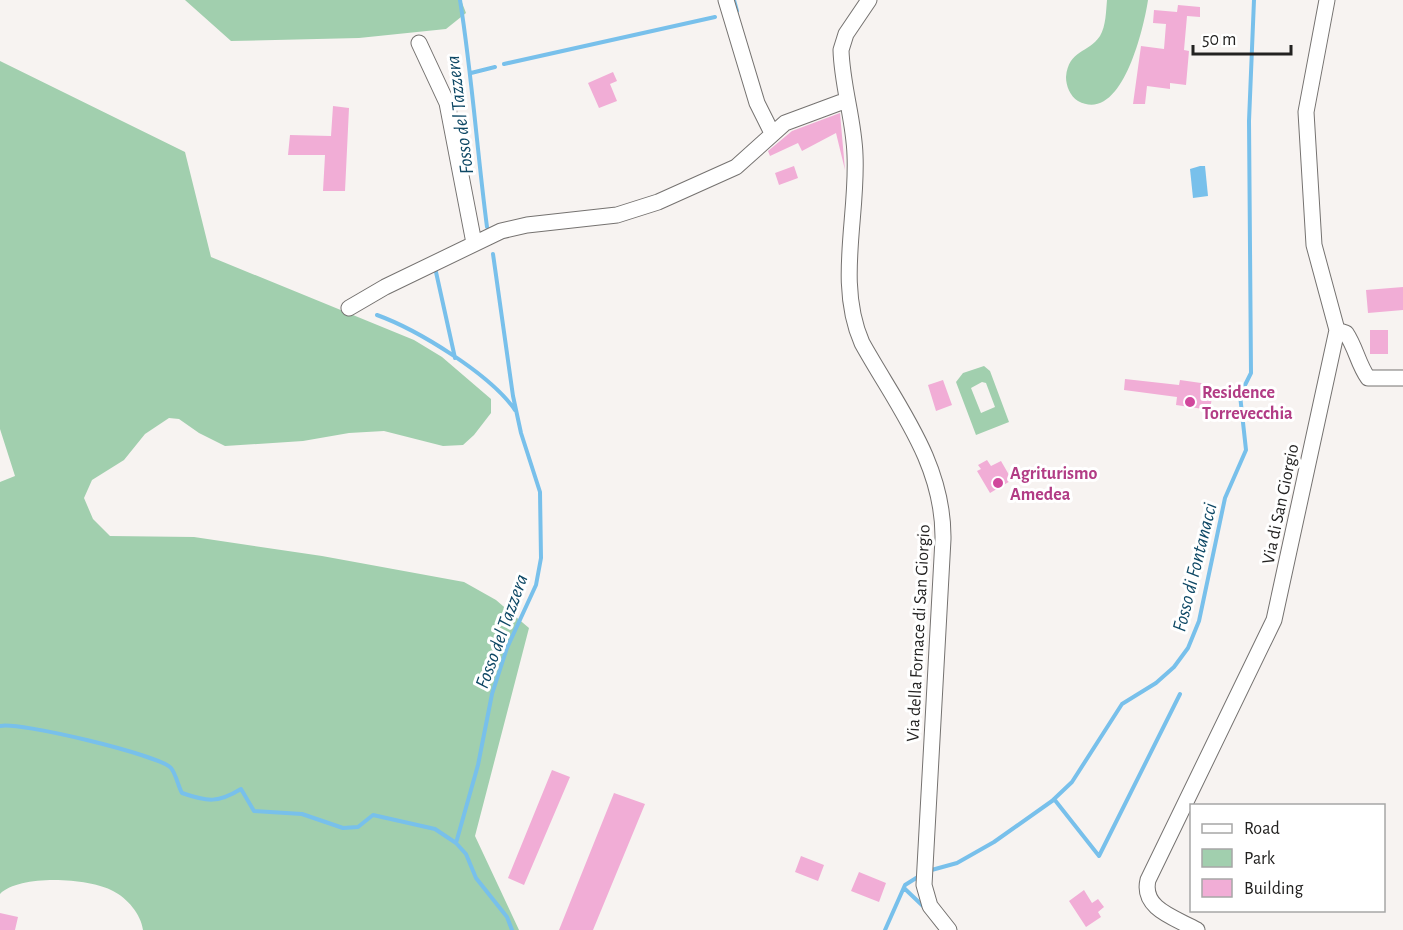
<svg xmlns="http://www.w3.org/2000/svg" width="1403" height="930" font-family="'Alegreya Sans',sans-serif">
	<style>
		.green { fill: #a1cfae; fill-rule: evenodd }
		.water { fill: #78c0eb }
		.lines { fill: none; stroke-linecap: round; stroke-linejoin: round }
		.stream { stroke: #78c0eb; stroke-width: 4 }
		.building { fill: #f1add6 }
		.minor-casing { stroke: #757270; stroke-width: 17 }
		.minor { stroke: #fff; stroke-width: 15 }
		.hotel-dot { fill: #d1479c; stroke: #fff; stroke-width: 2 }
		.labels { text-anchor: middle; stroke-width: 6; stroke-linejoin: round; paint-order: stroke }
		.hotel-label { font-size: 18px; font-weight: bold; fill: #b23c85; stroke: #fff; text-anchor: start }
		.street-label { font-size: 18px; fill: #232221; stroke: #fff }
		.water-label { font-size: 20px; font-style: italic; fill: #0e4865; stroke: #fff }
	</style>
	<rect width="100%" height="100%" fill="#f7f3f1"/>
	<path class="green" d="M185,0H461L466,13L446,29L359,38L231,41Z
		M1107,0H1148C1144,27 1122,125 1078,101C1070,96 1066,86 1066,77C1069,49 1088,54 1100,36C1106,26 1106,11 1107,0Z
		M0,61L185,152L211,257L414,340L442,357L491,399V413L474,435L463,445L443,446L384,431L349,433L303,441L225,446L199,433L179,419L169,418L145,434L124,460L92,480L84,498L93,519L110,536L194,537L322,556L464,582L496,600L529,628L475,836L519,930H143C141,914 127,898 113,891C89,878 20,874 0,894V482L15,476L0,429Z
		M984,366L990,371L1009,422L976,435L956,382L963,373ZM982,382L986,383L995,407L981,413L971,388Z"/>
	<path class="water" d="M1200,166H1205L1208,196L1193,198L1190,169Z"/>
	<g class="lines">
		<path class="stream" d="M460,0C472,75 477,151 487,227
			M734,0L737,11
			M504,64L715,17
			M471,73L495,67
			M436,272L455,358
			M377,315C418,330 490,374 515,410
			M0,726C17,721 160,755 171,768C176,774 178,786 182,793C208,802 218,803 241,789L254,811L302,814L343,828L358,827L373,815L435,829L456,843L466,854L476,878L507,917L512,930
			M1054,799L1099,856L1180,694
			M456,843L478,765L492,694L507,648L536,585L541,558L540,492L521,433L513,396L493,254
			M928,871L957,863L994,842L1052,801L1072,782L1122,704L1156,683L1174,667L1188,648L1199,621L1225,498L1246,450L1240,395L1251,373L1249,121L1254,0
			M904,888L925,908
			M885,930L905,885L921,875"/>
	</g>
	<path class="building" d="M1178,5L1200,7V17L1187,16L1184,50L1189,51L1186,85L1170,83V89L1147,86L1145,104H1133L1141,46L1164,49L1166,24L1153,23L1154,10L1177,12Z
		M613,72L617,81L610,84L617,101L599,108L588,83Z
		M333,106L349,108L345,191H323L325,155H288L290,135L331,136Z
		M840,113L845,170L836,133L802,151L798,143L770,156L768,151L792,131Z
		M794,166L798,178L779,185L775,173Z
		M1403,287V310L1368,313L1366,290Z
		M1370,330H1388V354H1370Z
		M1125,379L1179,385L1180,380L1208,384L1207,396L1212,397L1210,410L1176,405L1177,397L1124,390Z
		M943,380L952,405L936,411L928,385Z
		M987,460L991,466L1001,461L1012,480L990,493L977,471L981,469L978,465Z
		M552,770L570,777L524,885L508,878Z
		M614,793L645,804L593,930H559Z
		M801,856L824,865L818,881L795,872Z
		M859,872L886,883L879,902L851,891Z
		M1084,890L1092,903L1098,899L1104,907L1098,912L1101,917L1086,927L1069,901Z
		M0,913L18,917L15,930H0Z"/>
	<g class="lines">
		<g class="minor-casing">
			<path id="minor" d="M726,0L757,103L772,133
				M869,0L846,34L841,50C842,86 854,120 855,155C858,217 836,284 862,343C897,406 944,463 943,539L924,885L930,906L949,930
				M419,43L447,103L474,243
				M349,308L385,287L501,231L527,225L617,215L658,202L736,167L785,123L847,100
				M1337,330L1346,333C1356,348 1358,364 1368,378H1403
				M1197,930C1176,918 1141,909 1148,880L1274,620L1337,330L1314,245L1306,112L1327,0"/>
		</g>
		<use href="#minor" class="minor"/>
	</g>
	<g class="hotel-dot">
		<circle cx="1190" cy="402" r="6"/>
		<circle cx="998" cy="483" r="6"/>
	</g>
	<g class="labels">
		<g class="hotel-label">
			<text x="1202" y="398">Residence<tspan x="1202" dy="21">Torrevecchia</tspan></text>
			<text x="1010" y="479">Agriturismo<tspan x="1010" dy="21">Amedea</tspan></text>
		</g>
		<g class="street-label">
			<text transform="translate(1280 504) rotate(-78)" y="6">Via di San Giorgio</text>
			<text transform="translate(918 633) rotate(-87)" y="6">Via della Fornace di San Giorgio</text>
		</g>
		<g class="water-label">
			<text transform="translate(459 115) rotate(-97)" y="7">Fosso del Tazzera</text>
			<text transform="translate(1194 567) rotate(-76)" y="7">Fosso di Fontanacci</text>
			<text transform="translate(501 631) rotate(-70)" y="7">Fosso del Tazzera</text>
		</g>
	</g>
	<rect x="1190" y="804" width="195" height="108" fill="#ffffff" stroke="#a7a7a6" stroke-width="1.5"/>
	<rect x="1202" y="824" width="30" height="9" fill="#ffffff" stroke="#a7a7a6" stroke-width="1.5"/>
	<text x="1244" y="834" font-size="18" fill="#232221">Road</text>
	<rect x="1202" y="849" width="30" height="18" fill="#a1cfae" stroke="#a7a7a6" stroke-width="1.5"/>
	<text x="1244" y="864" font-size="18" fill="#232221">Park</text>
	<rect x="1202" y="879" width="30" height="18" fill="#f1add6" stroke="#a7a7a6" stroke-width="1.5"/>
	<text x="1244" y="894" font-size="18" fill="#232221">Building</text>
	<path d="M1193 45v9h98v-9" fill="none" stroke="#232221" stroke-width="3"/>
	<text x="1202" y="45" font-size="18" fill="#232221" stroke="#ffffff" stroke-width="4.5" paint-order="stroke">50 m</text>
</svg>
